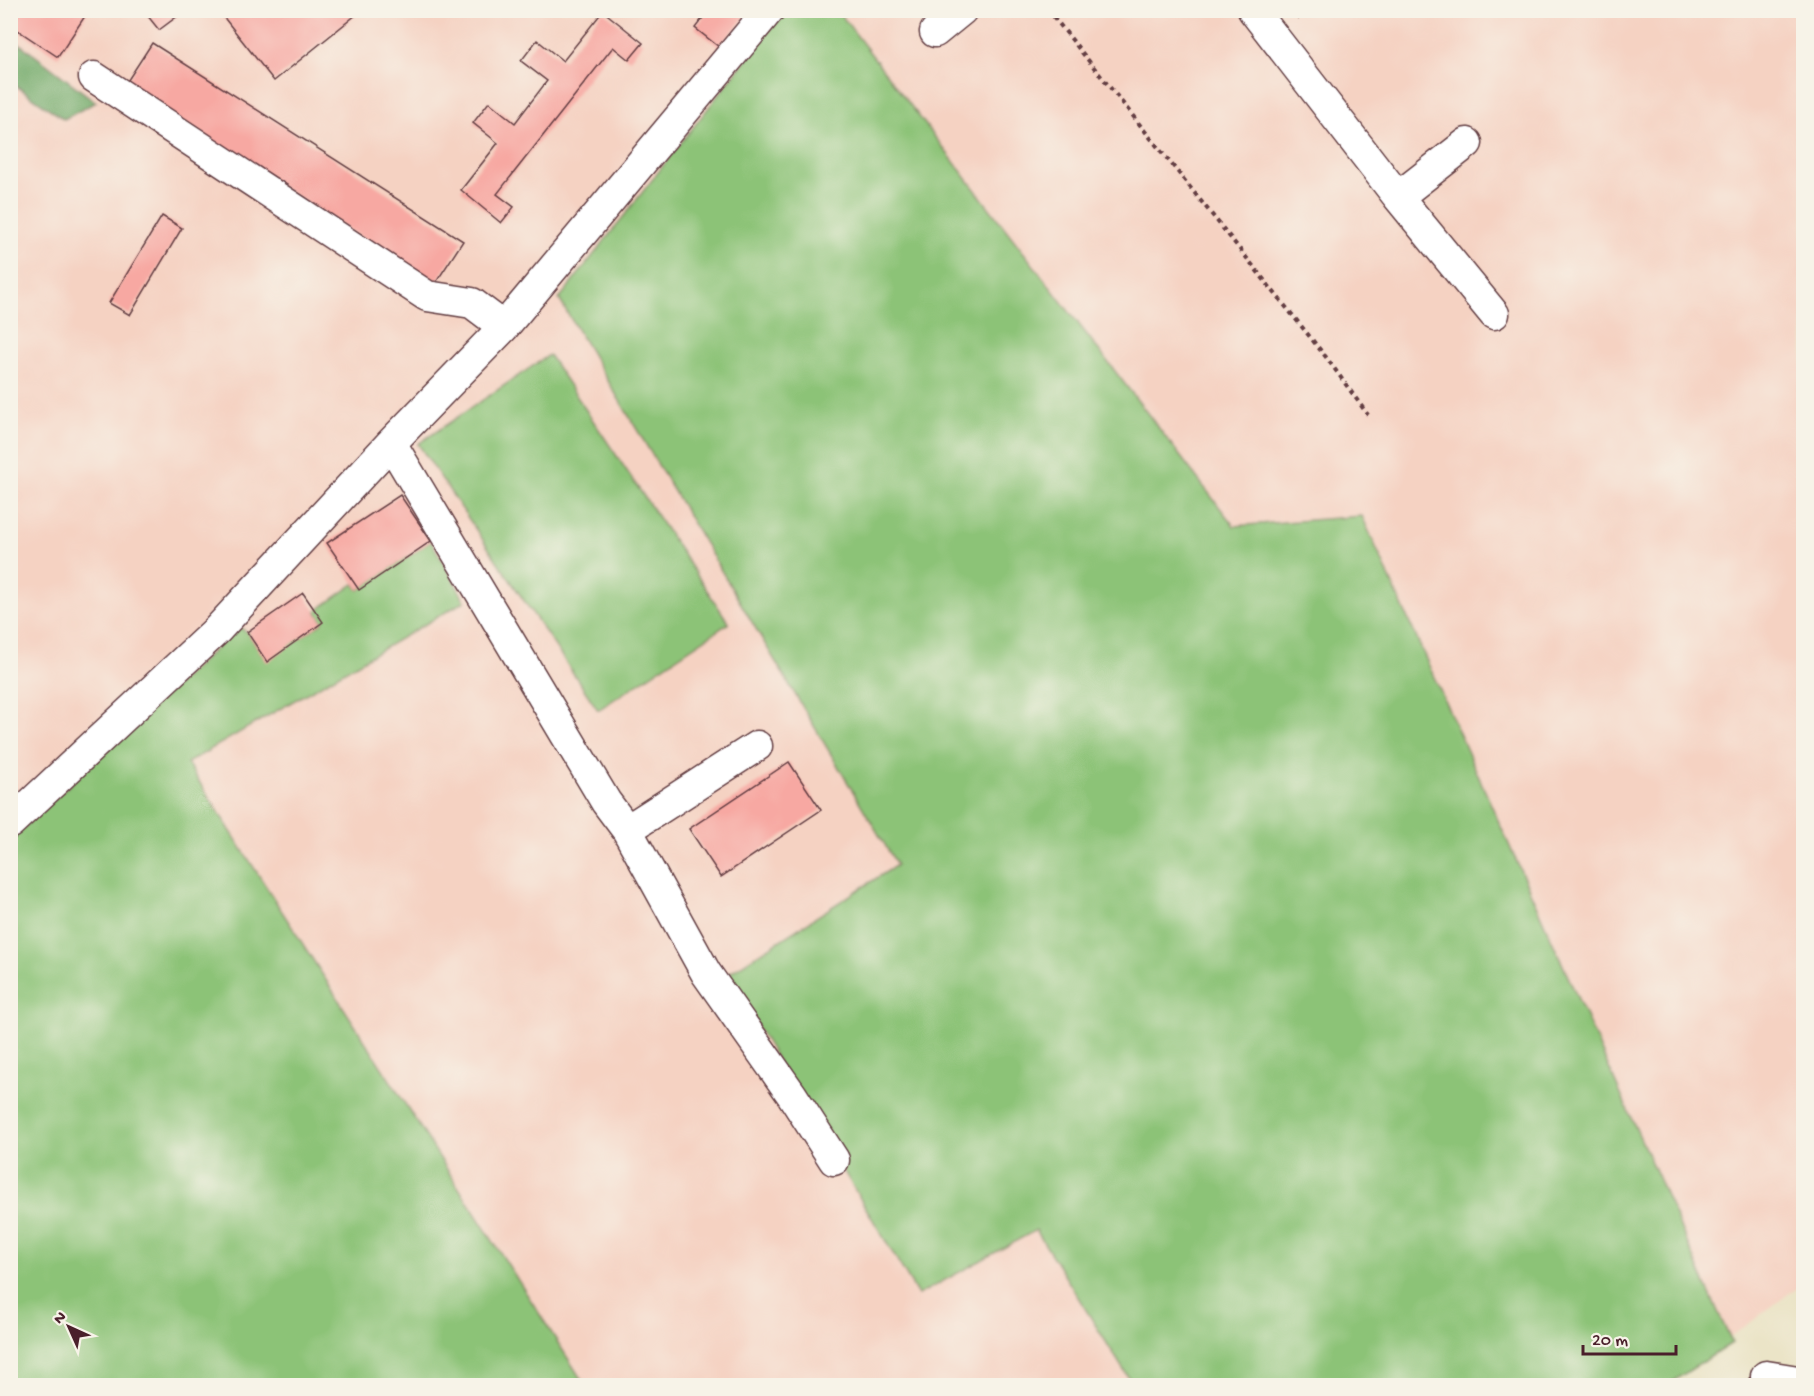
<svg xmlns="http://www.w3.org/2000/svg" width="1814" height="1396" font-family="'Gochi Hand',sans-serif">
	<style>
		.built { fill: #f5d2c2 }
		.green { fill: #8cc377; stroke: #6b7151; stroke-width: 1.5 }
		.forest { fill: #71a968; stroke: #5e644a; stroke-width: 1.5 }
		.building { fill: #f7a8a2 }
		.lines { fill: none; stroke-linecap: round; stroke-linejoin: round }
		.minor-casing { stroke: #623d42; stroke-width: 33 }
		.path { stroke: #623d42; stroke-width: 4; stroke-dasharray: 4.5 4.5; stroke-linecap: butt }
		.minor { stroke: #fff; stroke-width: 30 }
	</style>
	<rect width="100%" height="100%" fill="#f7f3e8"/>
	<filter id="ink" filterUnits="userSpaceOnUse"><feTurbulence type="fractalNoise" baseFrequency=".0167" numOctaves="2"/><feDisplacementMap in="SourceGraphic" scale="12" xChannelSelector="R" yChannelSelector="G"/><feConvolveMatrix kernelMatrix="1 2 1 2 8 2 1 2 1" color-interpolation-filters="sRGB"/></filter>
	<filter id="wash" filterUnits="userSpaceOnUse"><feTurbulence type="fractalNoise" baseFrequency=".008" numOctaves="4" result="noise"/><feDisplacementMap in="SourceGraphic" scale="24" xChannelSelector="R" yChannelSelector="G"/><feGaussianBlur stdDeviation="1.35" result="paint"/><feColorMatrix in="noise" values="0 0 0 0 0 0 0 0 0 0 0 0 0 0 0 0 0 1.4 0 .05"/><feComposite in="paint" operator="in"/></filter>
	<g filter="url(#wash)">
		<rect width="100%" height="100%" fill="#ebe4c7"/>
		<path class="built" d="M10,11H1803V1287L1799,1286L1667,1385H11Z"/>
		<path class="green" d="M784,11H838L1234,526L1362,516L1732,1343L1667,1385H1133L1036,1230L918,1295L726,975L897,865L559,299Z
			M549,355L729,623L598,710L418,444Z
			M431,541L465,601L187,763L585,1385L11,1386V839L239,627L247,632L267,661L323,622L316,611L354,584L359,590Z"/>
		<path class="forest" d="M11,37L96,102L64,119L11,82Z"/>
		<g id="blocks">
			<path class="building" d="M19,10H89L58,57L10,25Z
				M143,10H182L183,12L159,30Z
				M218,10H362L274,81Z
				M709,10H737L745,17L719,47L695,28Z
				M603,11L643,43L629,60L613,47L497,194L514,207L501,223L461,190L498,143L473,123L489,102L515,123L547,81L521,61L537,40L563,61Z
				M152,43L463,241L435,284L124,86Z
				M162,216L182,228L130,315L109,303Z
				M400,495L431,541L359,590L327,543Z
				M303,593L323,622L267,662L247,632Z
				M789,762L821,810L721,877L689,829Z"/>
		</g>
	</g>
	<g filter="url(#ink)">
		<use href="#blocks" fill-opacity="0" stroke="#623d42" stroke-width="1.5"/>
		<g class="lines">
			<g class="minor-casing">
				<path id="minor" d="M1253,10L1398,197L1494,314
					M935,32L962,10
					M94,77L427,296L472,303L504,327
					M1398,197L1467,143
					M391,443L606,802L627,830L757,746
					M10,823L217,630L391,443L504,327L769,10
					M627,830L706,973L792,1095L834,1160
					M1766,1376L1804,1382"/>
			</g>
			<path class="path" d="M1048,10L1326,357L1368,415
				M1297,18L1305,10"/>
			<use href="#minor" class="minor"/>
		</g>
	</g>
	<rect width="1814" height="1396" fill="none" stroke="#f7f3e8" stroke-width="36"/>
	<g transform="translate(69 1327) rotate(315)" stroke="#f7f3e8" stroke-width="4.5" paint-order="stroke">
	<path d="M0-4.5L10 22L0 15L-10 22Z" fill="#4a1f2b"/>
	<text y="-9" font-size="16" font-weight="bold" text-anchor="middle" fill="#4a1f2b">N</text>
	</g>
	<path d="M1583 1345v9h93v-9" fill="none" stroke="#4a1f2b" stroke-width="3"/>
	<text x="1592" y="1345" font-size="18" fill="#4a1f2b" stroke="#f7f3e8" stroke-width="4.5" paint-order="stroke">20 m</text>
</svg>
